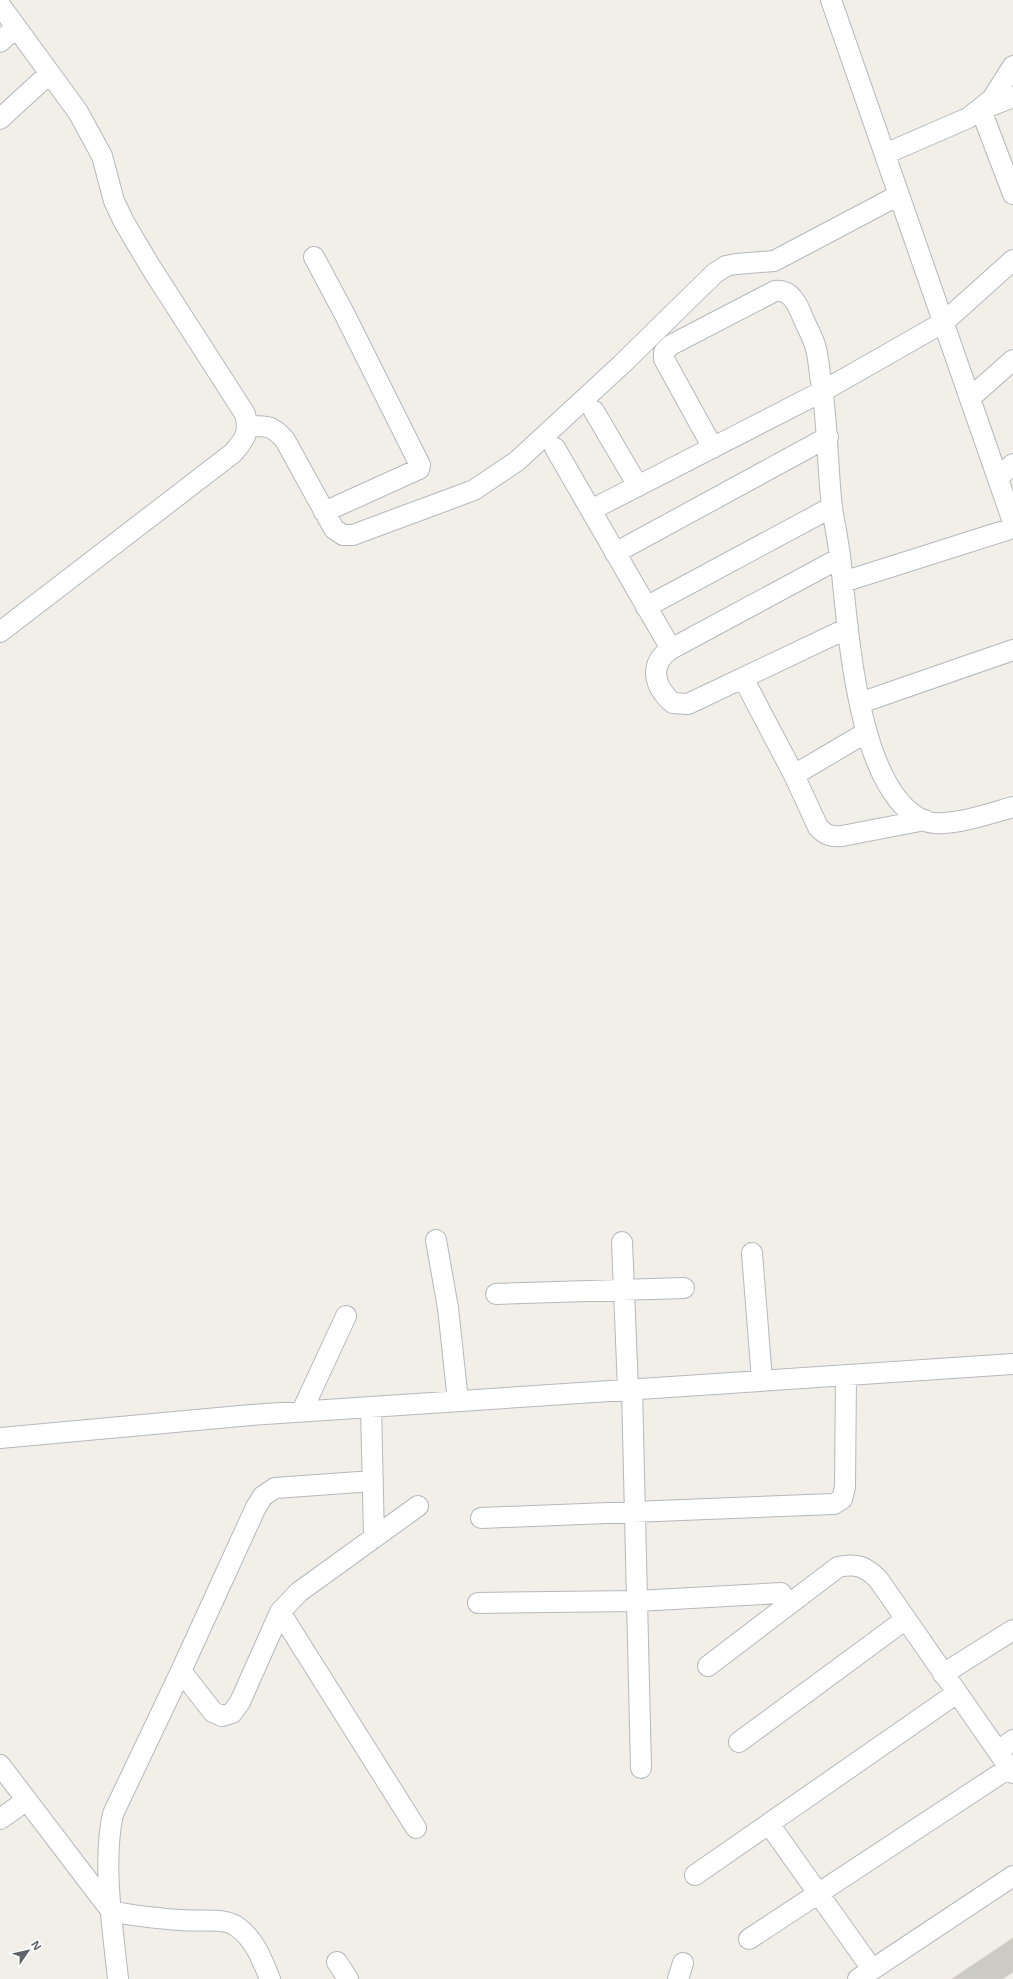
<svg xmlns="http://www.w3.org/2000/svg" width="1013" height="1979" font-family="'Noto Sans',sans-serif">
	<style>
		.building { fill: #cccac5; stroke: #d6d1c6 }
		.lines { fill: none; stroke-linecap: round; stroke-linejoin: round }
		.minor-casing { stroke: #b5b8bc; stroke-width: 22 }
		.minor { stroke: #fff; stroke-width: 20 }
	</style>
	<rect width="100%" height="100%" fill="#f1efe8"/>
	<path class="building" d="M1013,1938V1972L1002,1979H952Z"/>
	<g class="lines">
		<g class="minor-casing">
			<path id="minor" d="M831,0L1013,522
				M0,5L78,112L102,156L114,201L124,222L150,266L245,414C250,433 245,439 233,453L0,632
				M0,42L15,28
				M983,109L1013,97
				M981,110L1013,194
				M0,119L49,74
				M885,154L968,118L992,99L1013,66
				M314,257L345,315L420,465L419,469L324,512
				M970,398L1013,360
				M594,411L638,486
				M248,426C267,426 272,425 285,440L334,529L343,535H353L474,490L517,461L621,365L715,273L726,266L736,264L774,261L899,195
				M555,448L671,649
				M713,448L664,359V352L671,345L775,291C791,289 798,305 803,318C807,327 812,336 815,345C818,355 819,365 820,375C828,419 827,463 832,508C835,526 839,545 841,564C848,627 857,793 925,821C946,829 991,813 1013,807
				M998,478L1013,464
				M591,510L823,391L944,322L1013,260
				M615,553L828,437
				M840,558L671,649C648,664 654,687 673,703L688,704L848,628
				M843,582L1013,528
				M646,607L832,507
				M743,678L794,775L818,827C825,835 831,837 842,836L925,820
				M860,703L1013,650
				M794,775L867,732
				M436,1240L448,1308L458,1401
				M622,1242L628,1389
				M752,1253L762,1380
				M496,1294L684,1288
				M632,1389L641,1768
				M371,1407L374,1538
				M302,1411L346,1316
				M0,1438L251,1415L1013,1364
				M481,1518L834,1504L842,1499L845,1487L846,1375
				M478,1603L637,1601L781,1593
				M280,1612L416,1828
				M708,1666L838,1567C856,1563 865,1566 878,1579L1013,1773
				M181,1671L213,1712L222,1716L232,1713L240,1702L280,1612L299,1592L418,1506
				M943,1674L1013,1630
				M739,1742L906,1619
				M998,1751L1013,1740
				M0,1765L112,1912C135,1915 158,1919 182,1920C198,1922 222,1917 236,1926C254,1938 262,1959 270,1979
				M0,1819L27,1800
				M769,1824L872,1969
				M695,1875L957,1693
				M749,1939L1009,1768
				M337,1962L348,1979
				M118,1979C113,1929 102,1863 113,1814L181,1671L256,1507L263,1496L275,1488L373,1481
				M678,1979L683,1963
				M858,1979L1013,1876"/>
		</g>
		<use href="#minor" class="minor"/>
	</g>
	<g transform="translate(28 1951) rotate(56)" stroke="#ffffff" stroke-width="3" paint-order="stroke">
	<path d="M0-3L7 15L0 10L-7 15Z" fill="#5f6368"/>
	<text y="-6" font-size="11" font-weight="bold" text-anchor="middle" fill="#5f6368">N</text>
	</g>
</svg>
